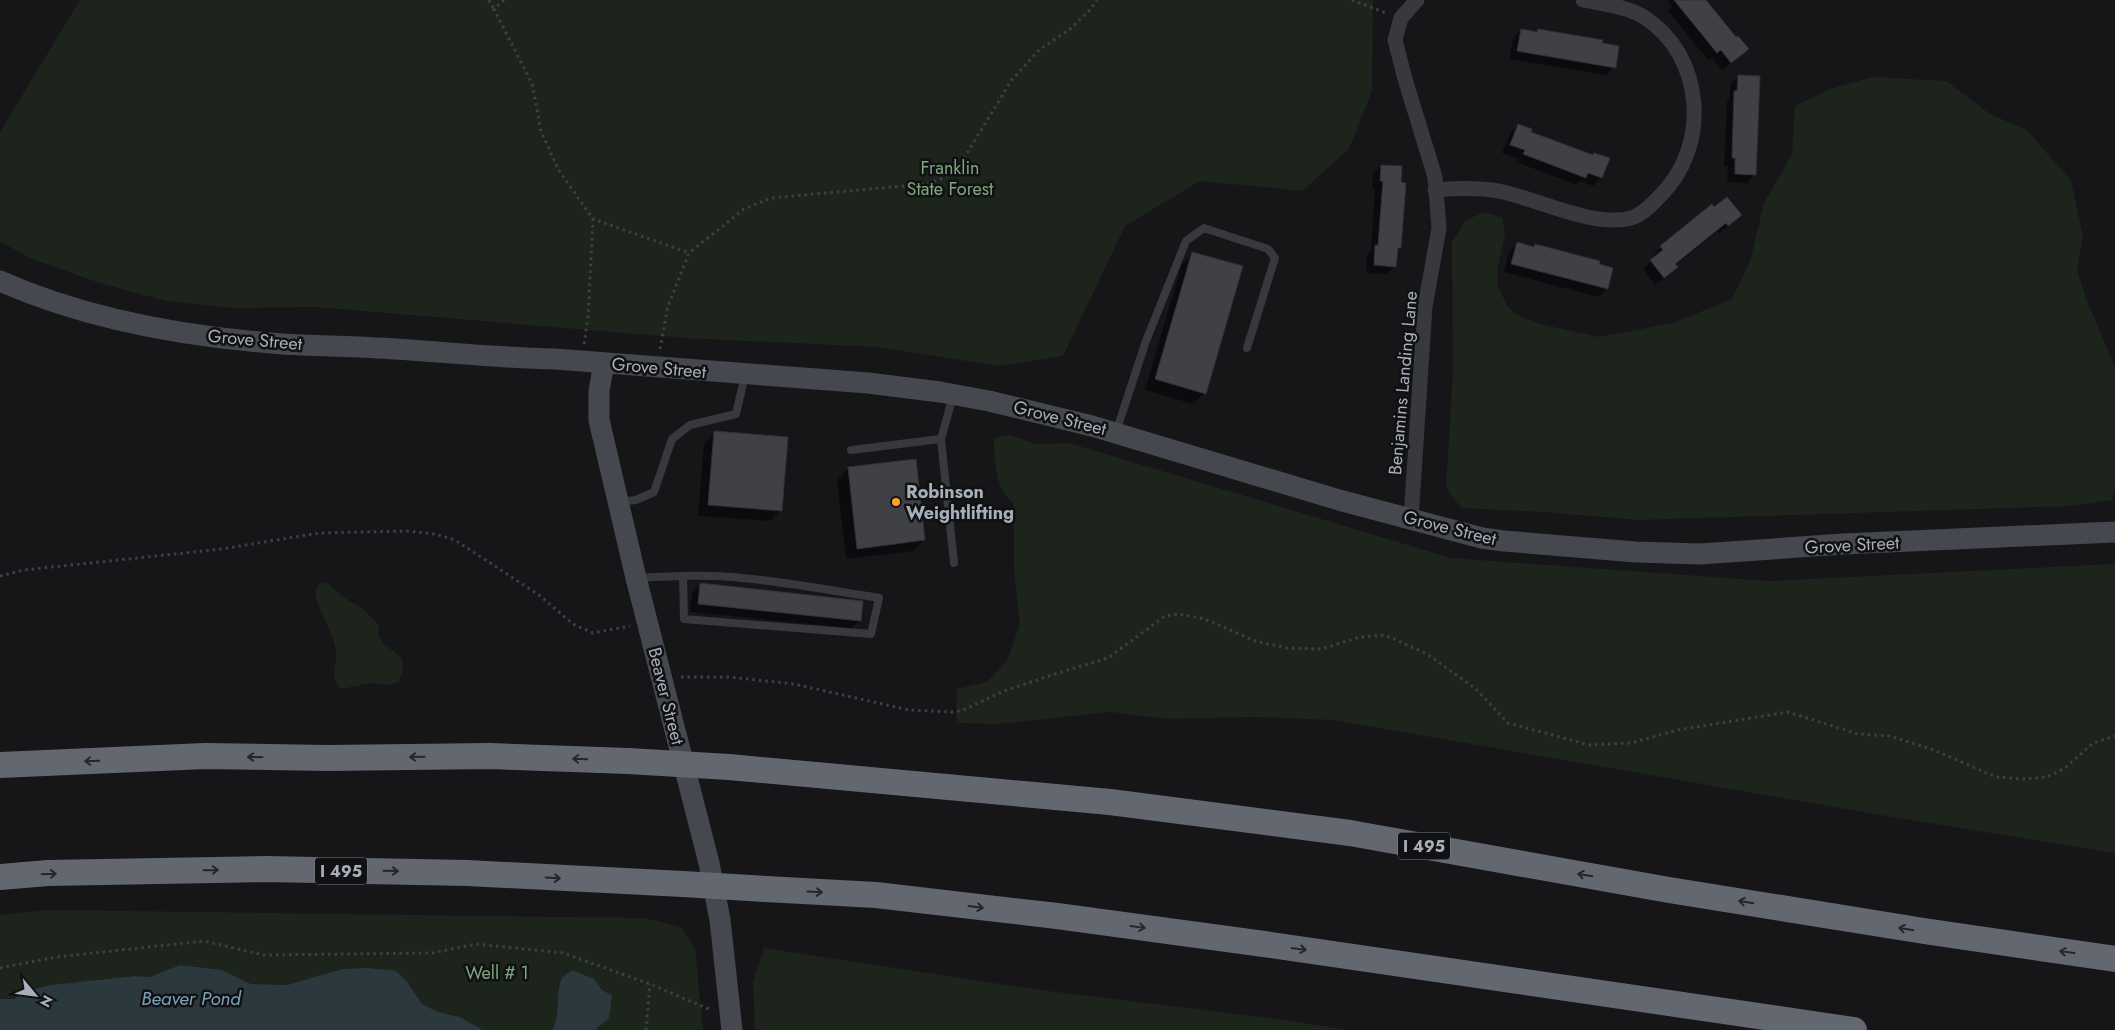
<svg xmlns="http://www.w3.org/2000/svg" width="2115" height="1030" font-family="Jost,sans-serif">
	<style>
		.green { fill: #1c241c }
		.water { fill: #2b383e }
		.shadow { fill: #0007 }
		.building { fill: #404146; stroke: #303135 }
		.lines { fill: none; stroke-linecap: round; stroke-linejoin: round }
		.path { stroke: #3d4045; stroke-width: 3; stroke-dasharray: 2.5 4; stroke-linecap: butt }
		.lane { stroke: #37393e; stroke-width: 8 }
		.street { stroke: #37393e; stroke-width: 15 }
		.secondary { stroke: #45484e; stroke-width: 21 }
		.highway { stroke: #626770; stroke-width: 26 }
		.highway-bridge { stroke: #626770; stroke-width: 26 }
		.oneway { stroke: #25262b }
		.poi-dot { fill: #ffa028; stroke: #111114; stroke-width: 2 }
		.labels { text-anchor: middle; stroke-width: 5; stroke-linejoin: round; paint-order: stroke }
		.shield { fill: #111114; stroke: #7a8088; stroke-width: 1 }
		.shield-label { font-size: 16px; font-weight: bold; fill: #a7afba }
		.park-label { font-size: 18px; fill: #7ea77c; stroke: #111114 }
		.street-label { font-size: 18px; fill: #a7afba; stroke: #111114 }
		.poi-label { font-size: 18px; font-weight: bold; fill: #a7afba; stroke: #111114; text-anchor: start }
		.water-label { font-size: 19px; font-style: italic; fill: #7ba2b8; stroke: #111114 }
	</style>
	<rect width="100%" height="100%" fill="#161619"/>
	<path class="green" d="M80,0H1373L1372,91L1349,149L1302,191L1200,181L1125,226L1063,356L998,366L878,347L685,338L315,307L232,308L166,301L100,283L29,258L0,241V132Z
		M1872,77L1946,81L1990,114L2027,130L2071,181L2083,237L2077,270L2087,301L2115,367V491L2112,500L2071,506L1639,520L1544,512L1461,508L1446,488L1453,370L1452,242L1466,220L1485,212L1502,218L1505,234L1497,272L1498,286L1507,306L1521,317L1540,324L1599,337L1673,323L1732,299L1750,261L1764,203L1792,154L1795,106L1830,89Z
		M1010,435L1036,444L1069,443L1451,558L1769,581L2115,564V853L1892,817L1333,720L1255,717L1167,719L1111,712L996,724L956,723L957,689L987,682L1007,661L1020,624L1014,572V504C995,490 994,460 994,438Z
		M326,582L348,600L363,609L378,624L379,636L384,644L402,658L403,671L399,682L388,685L371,683L342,689C326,677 339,667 336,650C332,626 318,615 315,591L319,584Z
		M49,910L644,918L681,927L695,948L703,1030H595L600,1026L608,992L602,991L572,970C569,973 564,976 562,978C555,991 561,1014 552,1030H483L460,1017L438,1012L422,1004L408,983L342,969L287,985L251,984L222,970L180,965L149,977L135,976L50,985L30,990L14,999H0V915Z
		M764,948L1040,990L1293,1021L1345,1030H755L753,982Z"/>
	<path class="water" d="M180,965L222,970L251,984L287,985L342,969L368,968L396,971L408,983L422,1004L438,1012L460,1017L483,1030H0V999H14L29,990L50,985L135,976L149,977Z
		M572,970L594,979L602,990L612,995L609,1018L595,1030H552C561,1014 555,992 562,978C564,975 569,973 572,970Z"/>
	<path class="shadow" d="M1667,0H1704L1739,57L1722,70L1712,58L1708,60L1668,11L1672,7Z
		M1521,30L1536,33L1538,30L1601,44L1614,67L1606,75L1509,59L1513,38Z
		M1738,77L1755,174L1747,183L1727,182L1728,166H1724L1727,101L1730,98V85Z
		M1518,125L1530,133L1592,156L1608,159L1601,178L1593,186L1580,181L1577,185L1516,162L1517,158L1502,153L1510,133Z
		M1381,166L1400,248L1396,252L1395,266L1387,274L1366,273L1367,254L1371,251L1375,189H1372L1373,174Z
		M1714,209L1732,223L1719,233L1718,231L1675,265L1668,275L1655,285L1643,269L1655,258L1653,255L1661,247Z
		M1518,244L1533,248L1535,245L1598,265L1607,288L1598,297L1504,272L1509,252Z
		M1193,253L1204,393L1193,404L1145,390L1182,264Z
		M715,433L781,510L770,521L698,516L704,444Z
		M848,469L924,540L913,551L846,559L837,480Z
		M700,584L860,620L851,628L690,612L692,593Z"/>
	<path class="building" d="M1674,0H1706L1736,37L1738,36L1749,49L1731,63L1721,50L1717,53Z
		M1521,29L1537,32L1538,29L1603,40L1602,43L1619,46L1616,68L1517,51Z
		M1738,75L1760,76L1756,175L1735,174V158H1732L1734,91H1737Z
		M1518,124L1532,129L1531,132L1593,155L1594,153L1610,158L1602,178L1588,173L1586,178L1523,154L1525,150L1510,145Z
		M1381,165L1402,166L1401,182L1406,183L1401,248H1398L1396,267L1374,265L1375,245H1378L1383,181H1380Z
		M1727,197L1742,215L1728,226L1726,223L1675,264L1678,267L1664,278L1650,260L1663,250L1660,246L1712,204L1714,207Z
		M1517,242L1534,247L1535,244L1600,261L1599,264L1613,268L1608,289L1511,264Z
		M1192,252L1243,266L1206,394L1155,379Z
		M714,431L788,437L782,511L708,505Z
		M916,459L925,540L857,549L848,467Z
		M700,583L863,601L861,621L698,604Z"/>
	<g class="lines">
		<path class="path" d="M489,0L494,9
			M504,0L494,9L532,84L541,131L558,169L593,219L689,253
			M1352,0L1386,13
			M584,344L588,317L593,219
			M660,349L668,306L689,253L744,209L771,198L925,184L944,178L961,163L1011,81L1039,50L1070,29L1090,10L1097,0
			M0,576L24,570L222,549L319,533L406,531L435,534L455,540L539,595L573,624L593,633L630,626
			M681,677H729L794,684L909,710L953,712L963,710L1004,691L1055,674L1108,658L1165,616L1178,614L1205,619L1255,641L1287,648L1321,649L1360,637L1385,635L1427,654L1476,689L1508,723L1589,745L1631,743L1678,730L1788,712L1858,734L1890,736L1934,750L1996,777L2023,779L2047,777L2065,768L2093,743L2115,736
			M0,968L56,957L204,941L264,955L433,953L476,944L563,953L650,984L711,1010
			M646,1030L650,984"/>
		<path class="lane" d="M953,396L941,439L954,563
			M1116,432L1146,341L1186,241L1204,228L1268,249L1275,258L1247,348
			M851,450L941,439
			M619,502L636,500L654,492L672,439L690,425L736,414L745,375
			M638,578C672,576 708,574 742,578C788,582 834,591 879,598L871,634L684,619L683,576"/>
		<path class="street" d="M1435,190C1458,188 1481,187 1503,192C1539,200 1595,228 1631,218C1643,215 1653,203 1661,195C1710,146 1705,56 1644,17C1626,6 1603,4 1583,0
			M1411,519L1425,307L1439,228L1435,177L1405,79L1395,40L1401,18L1417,0"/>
		<path class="secondary" d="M0,281C88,320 187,337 283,344C315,346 346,346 378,348C437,351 496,358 555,359L868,383L940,392L989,401L1092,426L1339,500L1482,538L1504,541L1636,552L1700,554L1843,544L2115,532
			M604,363L599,391V420L636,578L709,863L720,920L732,1030"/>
		<path class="highway" d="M0,765L205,756L328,758L490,756L628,761
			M729,767L1110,802L1350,833L1669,890L1924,931L2115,959
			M0,877L48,873L266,869L467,873L683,884
			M766,889L876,895L1057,916L1264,944L1854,1030"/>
		<path class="highway-bridge" d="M628,761L729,767
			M683,884L766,889"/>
	</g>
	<defs><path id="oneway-shaft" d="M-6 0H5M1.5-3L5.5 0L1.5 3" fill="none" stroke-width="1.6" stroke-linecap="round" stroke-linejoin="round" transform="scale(1.25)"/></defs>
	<g class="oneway">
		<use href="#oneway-shaft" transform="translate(255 757) rotate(-179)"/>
		<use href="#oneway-shaft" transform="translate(417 757) rotate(179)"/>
		<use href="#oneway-shaft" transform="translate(580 759) rotate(-178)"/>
		<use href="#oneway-shaft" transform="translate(92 761) rotate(178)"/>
		<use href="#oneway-shaft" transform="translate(211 870) rotate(-1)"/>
		<use href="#oneway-shaft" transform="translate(391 871) rotate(1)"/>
		<use href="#oneway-shaft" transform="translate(49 874) rotate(-2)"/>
		<use href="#oneway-shaft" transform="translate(1585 875) rotate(-170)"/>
		<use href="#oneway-shaft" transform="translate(553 878) rotate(3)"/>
		<use href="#oneway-shaft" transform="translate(815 892) rotate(3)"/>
		<use href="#oneway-shaft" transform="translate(1746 902) rotate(-171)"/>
		<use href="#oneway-shaft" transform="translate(976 907) rotate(7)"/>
		<use href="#oneway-shaft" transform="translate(1138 927) rotate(8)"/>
		<use href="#oneway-shaft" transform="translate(1906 929) rotate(-171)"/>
		<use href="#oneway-shaft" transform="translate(1299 949) rotate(8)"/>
		<use href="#oneway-shaft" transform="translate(2067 952) rotate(-172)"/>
	</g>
	<circle class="poi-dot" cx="896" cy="502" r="5"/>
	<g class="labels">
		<g class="shield">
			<rect x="1398" y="832.5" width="52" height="27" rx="4"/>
			<rect x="315" y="857.5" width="52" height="27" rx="4"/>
		</g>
		<g class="shield-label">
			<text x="1424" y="852">I 495</text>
			<text x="341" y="877">I 495</text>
		</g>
		<g class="park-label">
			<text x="950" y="174">Franklin<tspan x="950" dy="21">State Forest</tspan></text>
			<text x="497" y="979">Well # 1</text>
		</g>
		<g class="street-label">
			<text transform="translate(255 340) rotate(5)" y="6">Grove Street</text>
			<text transform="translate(659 368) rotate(5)" y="6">Grove Street</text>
			<text transform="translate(1403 383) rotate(-85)" y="6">Benjamins Landing Lane</text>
			<text transform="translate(1060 418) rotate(14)" y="6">Grove Street</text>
			<text transform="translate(1450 528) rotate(14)" y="6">Grove Street</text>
			<text transform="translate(1852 545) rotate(-3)" y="6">Grove Street</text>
			<text transform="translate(666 696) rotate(76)" y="6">Beaver Street</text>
		</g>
		<g class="poi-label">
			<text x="906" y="498">Robinson<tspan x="906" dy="21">Weightlifting</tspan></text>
		</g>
		<g class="water-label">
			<text x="191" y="1005">Beaver Pond</text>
		</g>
	</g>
	<g transform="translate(35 995) rotate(119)" stroke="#111114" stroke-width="4" paint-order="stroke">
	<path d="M0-4L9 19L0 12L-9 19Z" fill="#a7afba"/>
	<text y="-8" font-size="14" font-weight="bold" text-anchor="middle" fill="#a7afba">N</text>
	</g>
</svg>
